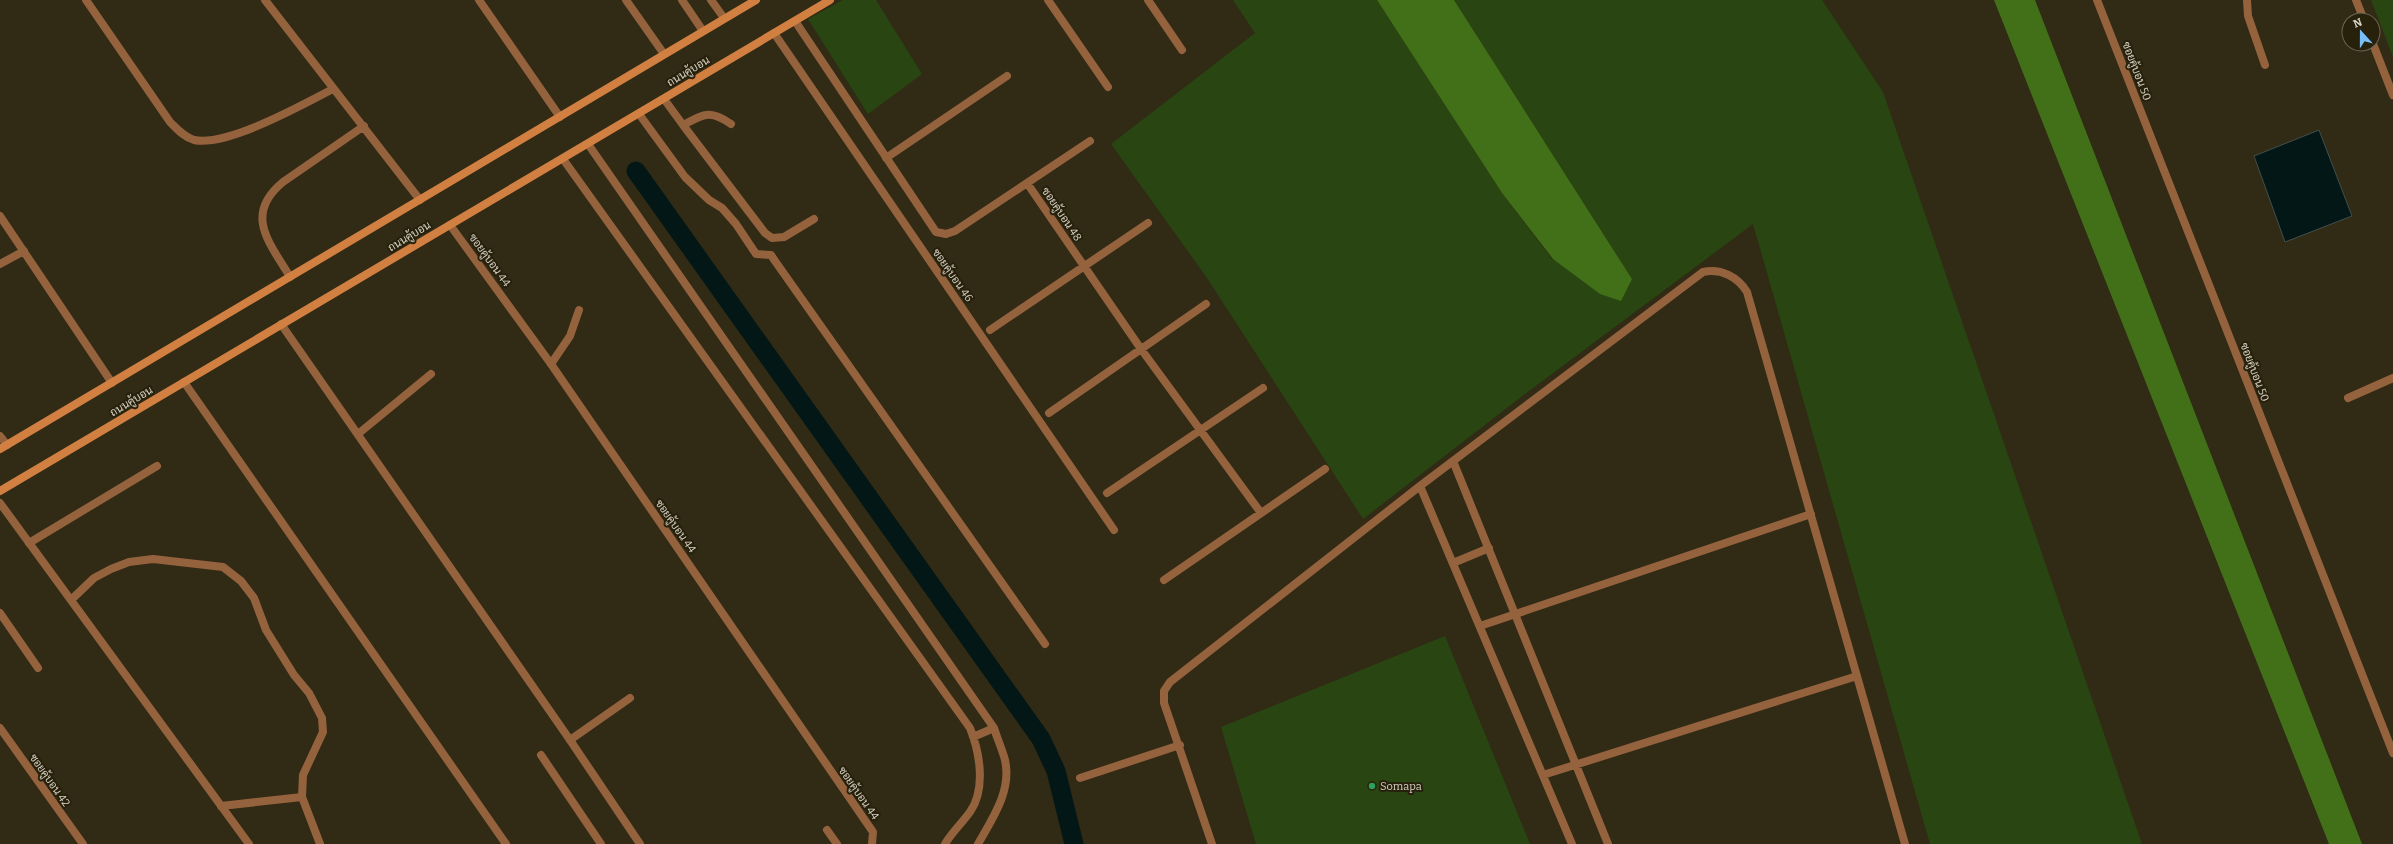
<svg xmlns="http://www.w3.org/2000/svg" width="2393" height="844" font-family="Bitter,Sarabun,serif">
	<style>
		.green { fill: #294612 }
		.forest { fill: #417019 }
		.water { fill: #041717; stroke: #434f4b }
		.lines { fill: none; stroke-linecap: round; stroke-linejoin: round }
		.canal { stroke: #041717; stroke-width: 19 }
		.lane { stroke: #95623e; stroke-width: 8 }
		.street { stroke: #95623e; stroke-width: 8 }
		.secondary { stroke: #d18042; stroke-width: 8 }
		.leisure-dot { fill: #2e9e5b; stroke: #27200b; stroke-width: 1.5 }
		.labels { text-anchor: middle; stroke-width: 4; stroke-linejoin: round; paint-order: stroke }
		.street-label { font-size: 11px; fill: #d6d2c5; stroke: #27200b }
		.poi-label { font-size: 11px; fill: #d6d2c5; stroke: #27200b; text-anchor: start }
	</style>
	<rect width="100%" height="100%" fill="#312a15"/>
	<path class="green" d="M843,0H876L922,74L868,114L808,19Z
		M1233,0H1377L1502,193L1552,259L1632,279L1454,0H1822L1883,92L2142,844H1930L1753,224L1521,397L1363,519L1207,278L1111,144L1255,33Z
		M2371,0H2393V57Z
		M1445,636L1530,844H1256L1221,727Z"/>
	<path class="forest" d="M1377,0H1454L1632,279L1621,301L1600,294L1553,259L1502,193Z
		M1994,0H2035L2362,844H2329Z"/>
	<path class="water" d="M2319,130L2352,216L2285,242L2254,156Z"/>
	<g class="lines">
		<path class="canal" d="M636,171L1041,739L1056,771L1074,844"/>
		<path class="lane" d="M1148,0L1182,50
			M664,99L683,125C704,114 710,109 731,124
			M639,114L685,177L709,200L722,208L736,224L756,254L771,255L775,261L1045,644
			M683,125L765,233L772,238L784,237L814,219
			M551,364L570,336L579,310
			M358,434L431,374
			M1453,461L1608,844
			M1420,486L1572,844
			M29,543L157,466
			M1453,563L1489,548
			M1480,626L1811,514
			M570,740L630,698
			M541,755L601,844
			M1543,775L1857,676
			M1080,778L1180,745
			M221,806L302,797
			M1212,844L1164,703V691L1170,682L1420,486L1703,272C1721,268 1738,277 1747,292L1905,844"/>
		<path class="street" d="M86,0L170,122C177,129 184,137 194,140C227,147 302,105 333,89
			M265,0L420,200
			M479,0L560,117
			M626,0L664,54
			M682,0L703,31
			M711,0L724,18
			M1048,0L1108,87
			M2097,0L2393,753
			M2247,0L2248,16L2265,65
			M2356,0L2364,20
			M795,21L936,232L946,234L955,231L1090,141
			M774,33L1114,530
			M2373,44L2393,95
			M588,144L994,728C997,738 1002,749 1005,760C1012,791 992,819 978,844
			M886,158L1007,76
			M563,159L970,728C980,753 986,789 970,812C962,823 952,832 945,844
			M1027,183L1141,349L1261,513
			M0,216L112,383
			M450,225L551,364L873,832L872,844
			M0,264L24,251
			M290,277C270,243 243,215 283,182L364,126
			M281,324L570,740L640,844
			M990,330L1148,223
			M184,382L506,844
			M2348,398L2393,378
			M1049,413L1206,304
			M0,436L7,445
			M1107,493L1263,388
			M0,503L249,844
			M1164,580L1325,469
			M71,600L94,578L111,569L129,562L153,559L223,567L241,581L254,598L266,630L294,675L309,693L322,718L323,732L303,775L302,797L320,844
			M0,613L38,668
			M0,728L83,844
			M973,737L994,728
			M827,830L837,844"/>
		<path class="secondary" d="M0,449L756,0
			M0,491L830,0"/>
	</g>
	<circle class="leisure-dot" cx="1372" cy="786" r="4"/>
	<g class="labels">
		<g class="street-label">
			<text transform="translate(688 71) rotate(-31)" y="4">ถนนคู้บอน</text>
			<text transform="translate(2137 71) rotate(69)" y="4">ซอยคู้บอน 50</text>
			<text transform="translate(1062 214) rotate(56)" y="4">ซอยคู้บอน 48</text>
			<text transform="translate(409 236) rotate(-31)" y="4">ถนนคู้บอน</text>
			<text transform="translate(490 260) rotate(54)" y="4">ซอยคู้บอน 44</text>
			<text transform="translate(953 275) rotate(55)" y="4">ซอยคู้บอน 46</text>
			<text transform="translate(2255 372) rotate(69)" y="4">ซอยคู้บอน 50</text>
			<text transform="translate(131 401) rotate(-31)" y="4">ถนนคู้บอน</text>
			<text transform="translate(676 526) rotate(55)" y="4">ซอยคู้บอน 44</text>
			<text transform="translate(50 780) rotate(55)" y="4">ซอยคู้บอน 42</text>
			<text transform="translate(859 793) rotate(55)" y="4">ซอยคู้บอน 44</text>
		</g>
		<g class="poi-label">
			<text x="1380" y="790">Somapa</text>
		</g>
	</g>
	<g transform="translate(2361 32) rotate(339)"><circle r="19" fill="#27200b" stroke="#6d6755"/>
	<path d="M0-3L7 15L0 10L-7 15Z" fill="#76c0f7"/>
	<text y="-6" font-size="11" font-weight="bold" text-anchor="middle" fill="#d6d2c5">N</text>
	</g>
</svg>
